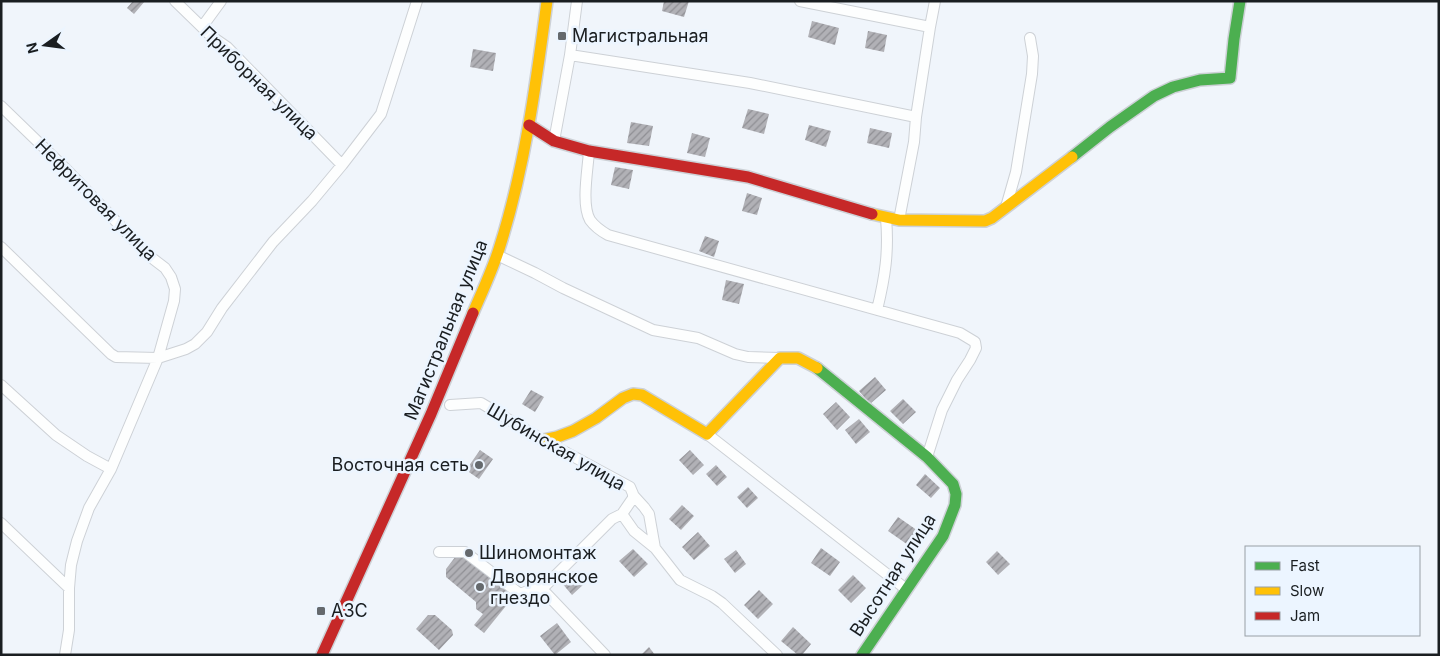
<svg xmlns="http://www.w3.org/2000/svg" width="1440" height="656" font-family="Inter,sans-serif">
	<style>
		.building { fill: url(#building-hatch) }
		.lines { fill: none; stroke-linecap: round; stroke-linejoin: round }
		.street-casing { stroke: #cdd1d6; stroke-width: 12 }
		.fast-casing { stroke: #cdd1d6; stroke-width: 14 }
		.slow-casing { stroke: #cdd1d6; stroke-width: 14 }
		.jam-casing { stroke: #cdd1d6; stroke-width: 14 }
		.street { stroke: #fdfefe; stroke-width: 10 }
		.fast { stroke: #4caf50; stroke-width: 11 }
		.slow { stroke: #ffc107; stroke-width: 11 }
		.jam { stroke: #c62828; stroke-width: 11 }
		.poi-dot { fill: #65696d; stroke: #ecf5ff; stroke-width: 2 }
		.labels { text-anchor: middle; stroke-width: 5; stroke-linejoin: round; paint-order: stroke }
		.poi-label { font-size: 18px; fill: #1a1e21; stroke: #ecf5ff; text-anchor: start }
		.street-label { font-size: 18px; fill: #1a1e21; stroke: #ecf5ff }
	</style>
	<defs>
		<pattern id="building-hatch" width="6" height="6" patternUnits="userSpaceOnUse" patternTransform="scale(1.25)"><rect width="6" height="6" fill="#b1b1b6"/><path d="M-1 1l2-2M0 6l6-6M5 7l2-2" fill="none" stroke="#8f8f94"/></pattern>
	</defs>
	<rect width="100%" height="100%" fill="#f0f5fb"/>
	<path class="building" d="M133,1H145L134,14L127,8Z
		M664,1H689L684,17L662,11Z
		M812,21L839,28L835,45L808,37Z
		M868,31L887,35L884,52L865,48Z
		M473,49L496,53L493,71L470,67Z
		M748,109L769,114L764,134L742,128Z
		M631,122L653,126L649,146L627,143Z
		M809,125L831,131L826,147L805,140Z
		M870,128L892,133L889,148L867,143Z
		M692,133L710,138L705,157L687,153Z
		M615,167L633,170L629,189L611,185Z
		M747,193L762,198L757,215L742,211Z
		M705,236L719,241L714,257L699,251Z
		M726,280L744,284L739,304L722,300Z
		M875,377L886,390L870,404L859,391Z
		M531,390L544,397L535,412L522,404Z
		M903,399L916,412L903,424L890,411Z
		M836,402L850,417L837,430L823,414Z
		M859,419L870,432L856,444L845,430Z
		M480,450L493,459L479,479L466,470Z
		M690,450L704,465L693,475L679,460Z
		M716,465L727,477L717,486L706,474Z
		M925,474L940,488L931,498L916,485Z
		M748,487L758,498L747,508L737,497Z
		M682,505L694,516L681,530L669,519Z
		M898,517L921,533L911,547L888,531Z
		M698,532L710,546L694,560L682,547Z
		M821,548L840,562L830,576L811,563Z
		M633,549L648,564L634,577L619,561Z
		M736,550L746,564L735,573L724,559Z
		M997,551L1010,564L998,575L986,562Z
		M459,552L514,596L484,633L474,625L483,614L476,609V602L446,577V569Z
		M573,571L584,584L572,595L561,582Z
		M853,575L866,588L851,603L838,590Z
		M759,590L773,604L758,619L744,605Z
		M428,615H435L452,630L453,635L439,650L416,629Z
		M557,623L571,642L555,655L540,636Z
		M793,627L811,644L802,655H798L781,641Z
		M649,647L655,655H641Z"/>
	<g class="lines">
		<g class="street-casing">
			<path id="street" d="M175,1L211,36L227,47L342,165
				M202,27L221,1
				M930,27L935,1
				M570,55L750,83L916,117L930,27L800,1
				M1,106L65,168L148,255L165,268L171,277L175,289L174,301L158,358L111,469L89,508L77,541L71,565L69,588V630L65,655
				M554,141L570,55L577,1
				M589,151C588,169 581,204 590,220C595,227 601,231 608,235L960,333L975,342L976,348L970,360L957,380L942,410L927,457
				M1006,207L1016,172L1032,74L1033,56L1030,38
				M899,220L914,142L916,117
				M1,247L111,354L116,357L158,358L186,349L195,344L207,332L222,308L273,242L312,201L342,165L381,114L417,1
				M497,255L535,273L563,288L653,330L698,338L735,354L748,357L780,358
				M877,310C885,277 889,252 886,218
				M1,385L56,435L87,456L111,469
				M450,405L481,403L543,440L630,487L633,494V498L622,514L634,531L655,548L680,580L712,596L722,603L777,655
				M707,434L906,589
				M634,496L644,507L649,514L655,548
				M1,523L69,588
				M439,552H465L520,594L533,589H542L605,655
				M542,589L612,519L622,514"/>
		</g>
		<g class="fast-casing">
			<path id="fast" d="M1072,157L1110,127L1154,96L1173,87L1200,80L1230,78L1234,39L1240,1
				M817,368L927,457L953,484L956,494L955,505L943,536L862,655"/>
		</g>
		<g class="slow-casing">
			<path id="slow" d="M872,214L899,220L985,221L992,218L1072,157
				M473,313C482,292 492,271 499,249C525,168 536,84 547,1
				M543,440L557,437L573,431L596,418L623,398L633,394L642,395L707,434L780,358H798L817,368"/>
		</g>
		<g class="jam-casing">
			<path id="jam" d="M529,125L554,141L589,151L748,177L872,214
				M322,655L431,414L473,313"/>
		</g>
		<use href="#street" class="street"/>
		<use href="#fast" class="fast"/>
		<use href="#slow" class="slow"/>
		<use href="#jam" class="jam"/>
	</g>
	<g class="poi-dot">
		<rect x="557" y="31" width="10" height="10" rx="2.5"/>
		<circle cx="479" cy="465" r="5"/>
		<circle cx="469" cy="553" r="5"/>
		<circle cx="480" cy="587" r="5"/>
		<rect x="316" y="606" width="10" height="10" rx="2.5"/>
	</g>
	<g class="labels">
		<g class="poi-label">
			<text x="572" y="42">Магистральная</text>
			<text x="469" y="471" text-anchor="end">Восточная сеть</text>
			<text x="479" y="559">Шиномонтаж</text>
			<text x="490" y="583">Дворянское<tspan x="490" dy="21">гнездо</tspan></text>
			<text x="331" y="617">АЗС</text>
		</g>
		<g class="street-label">
			<text transform="translate(259 83) rotate(44)" y="6">Приборная улица</text>
			<text transform="translate(96 200) rotate(45)" y="6">Нефритовая улица</text>
			<text transform="translate(446 330) rotate(-68)" y="6">Магистральная улица</text>
			<text transform="translate(556 447) rotate(30)" y="6">Шубинская улица</text>
			<text transform="translate(893 575) rotate(-57)" y="6">Высотная улица</text>
		</g>
	</g>
	<rect width="1440" height="656" fill="none" stroke="#1a1e21" stroke-width="5"/>
	<rect x="1245" y="546" width="175" height="90" fill="#ecf5ff" stroke="#989fa6"/>
	<rect x="1255" y="562" width="25" height="8" fill="#4caf50" stroke="#989fa6"/>
	<text x="1290" y="571" font-size="15" fill="#1a1e21">Fast</text>
	<rect x="1255" y="587" width="25" height="8" fill="#ffc107" stroke="#989fa6"/>
	<text x="1290" y="596" font-size="15" fill="#1a1e21">Slow</text>
	<rect x="1255" y="612" width="25" height="8" fill="#c62828" stroke="#989fa6"/>
	<text x="1290" y="621" font-size="15" fill="#1a1e21">Jam</text>
	<g transform="translate(45 45) rotate(256)" stroke="#ecf5ff" stroke-width="4" paint-order="stroke">
	<path d="M0-4L9 19L0 12L-9 19Z" fill="#1a1e21"/>
	<text y="-8" font-size="14" font-weight="bold" text-anchor="middle" fill="#1a1e21">N</text>
	</g>
</svg>
